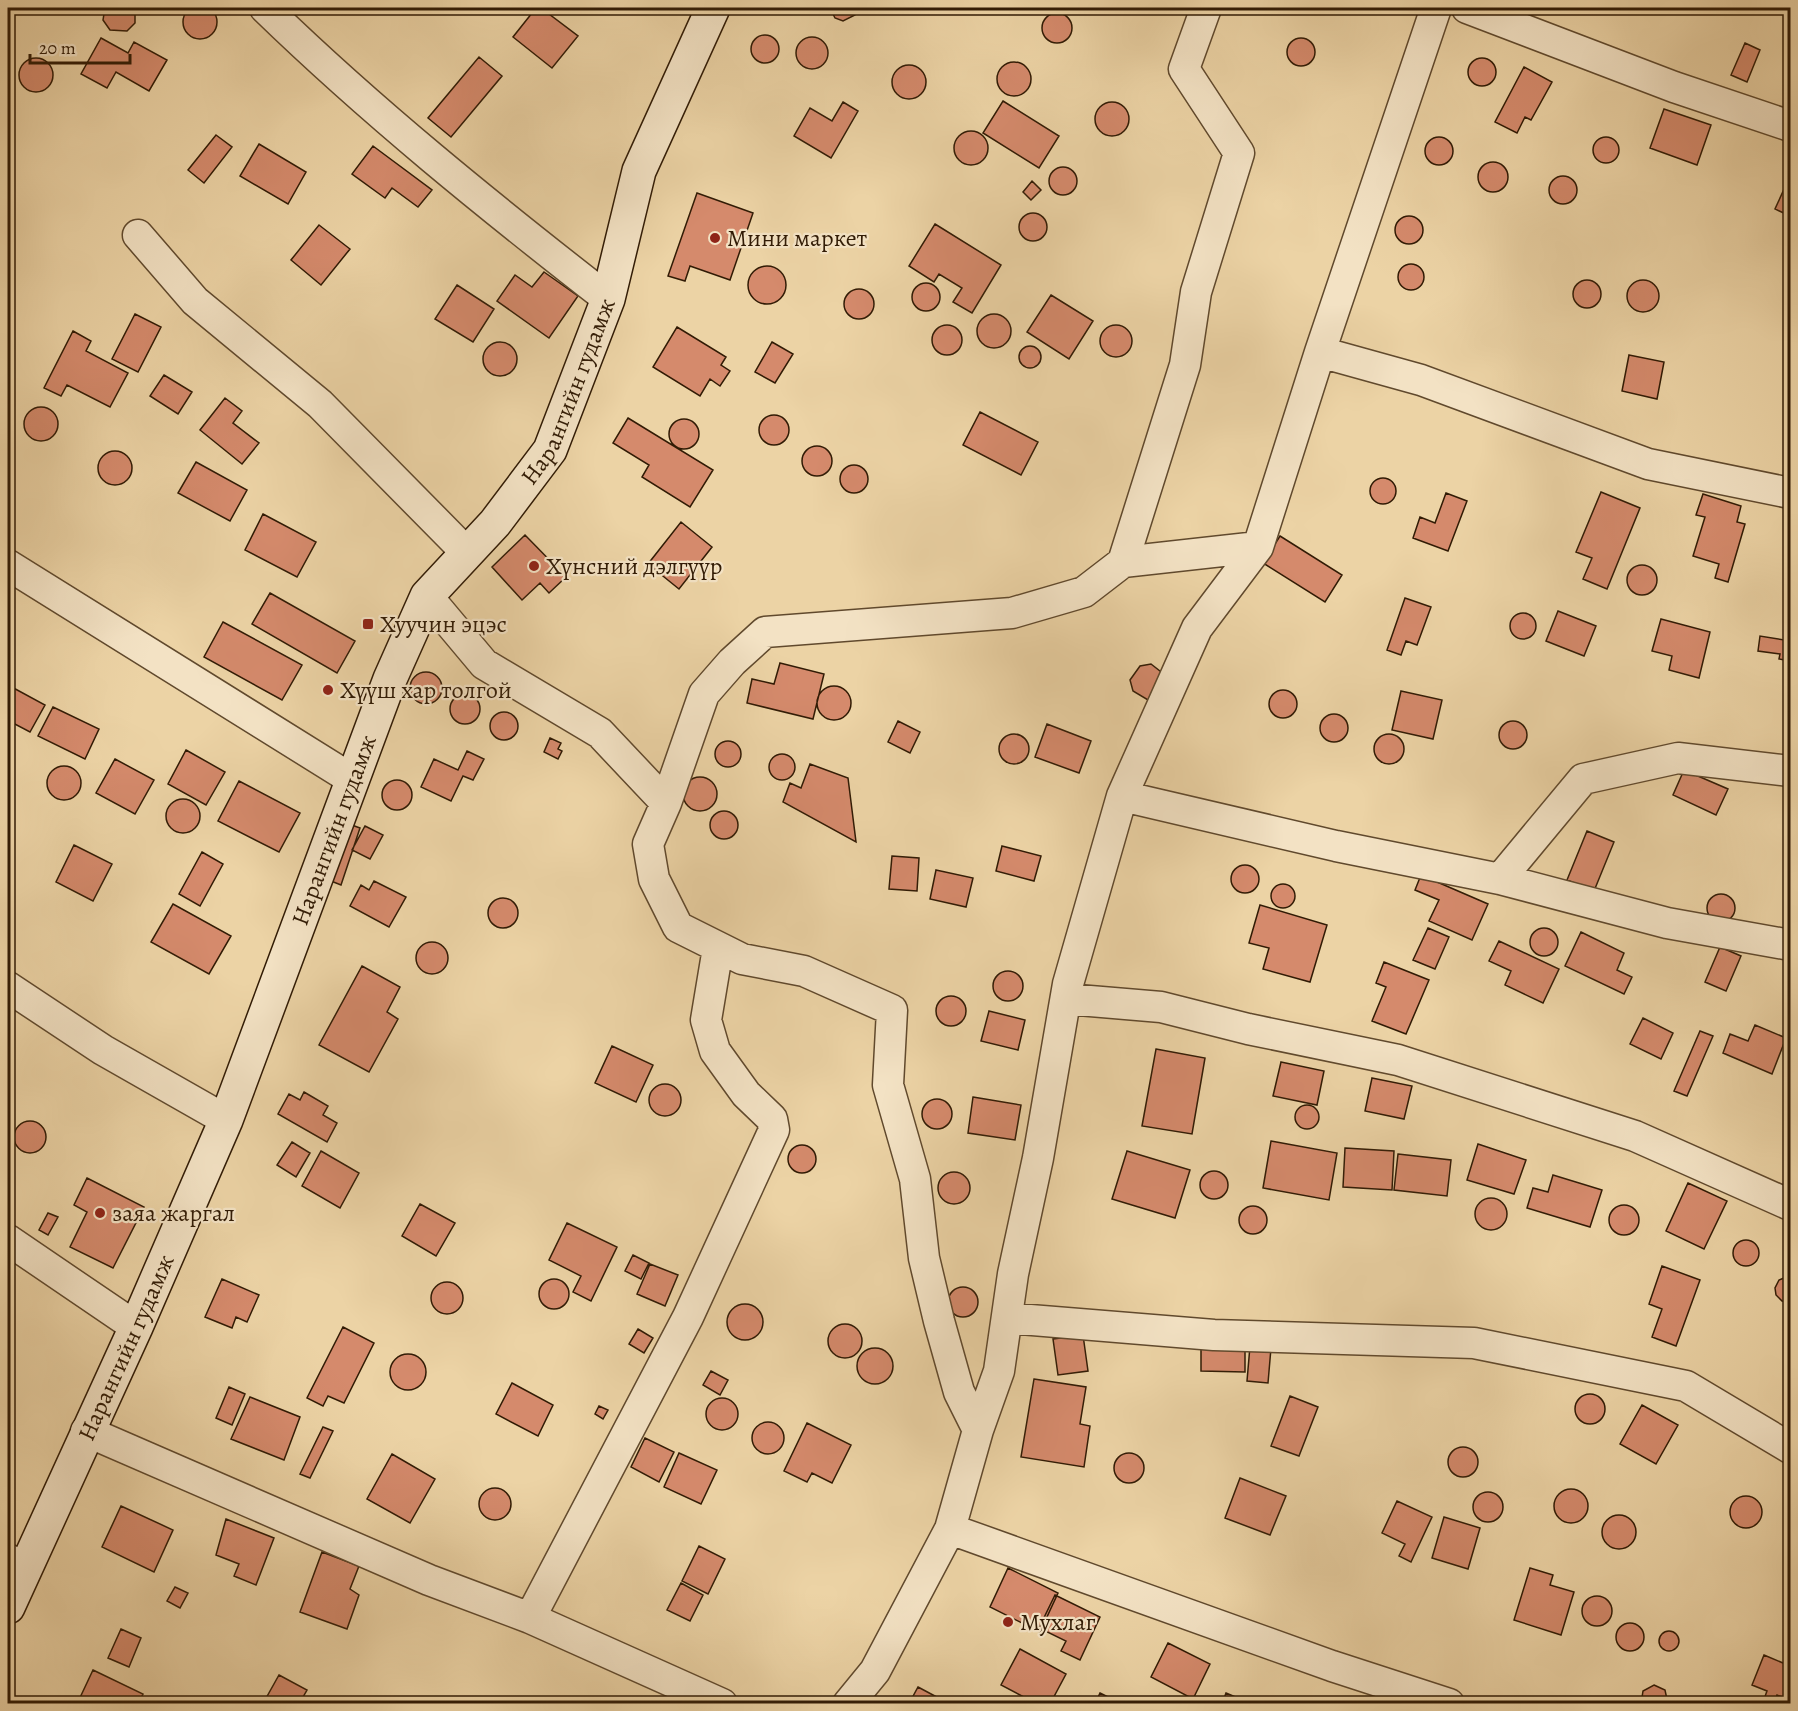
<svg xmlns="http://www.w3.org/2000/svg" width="1798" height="1711" font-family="Alegreya,serif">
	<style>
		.building { fill: #d58a6c; stroke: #311b05; stroke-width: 1.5 }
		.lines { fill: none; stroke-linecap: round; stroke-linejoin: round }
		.street-casing { stroke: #60492d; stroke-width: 33 }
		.secondary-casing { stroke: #311b05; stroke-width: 36 }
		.street { stroke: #f3e2c4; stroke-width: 30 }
		.secondary { stroke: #f3e2c4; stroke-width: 33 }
		.poi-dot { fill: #8f2418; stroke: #f3e2c4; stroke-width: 2 }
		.labels { text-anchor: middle; stroke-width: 4.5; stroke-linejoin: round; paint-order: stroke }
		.poi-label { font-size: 24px; fill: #311b05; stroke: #f3e2c4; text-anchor: start }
		.street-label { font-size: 24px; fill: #311b05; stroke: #f3e2c4 }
	</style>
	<rect width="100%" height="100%" fill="#ecd3a5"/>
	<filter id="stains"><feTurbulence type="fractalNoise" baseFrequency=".00333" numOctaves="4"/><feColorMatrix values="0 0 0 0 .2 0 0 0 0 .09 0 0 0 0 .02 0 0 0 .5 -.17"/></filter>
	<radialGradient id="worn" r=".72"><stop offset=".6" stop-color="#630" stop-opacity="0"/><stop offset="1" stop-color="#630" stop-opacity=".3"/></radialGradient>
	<path class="building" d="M183 22a17 17 0 1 1 34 0a17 17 0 1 1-34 0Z
		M105,8H135V23L127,31L110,30L103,20Z
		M536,8H541L578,36L552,68L513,37Z
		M830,8H857L855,15L843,21L835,18Z
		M1042 28a15 15 0 1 1 30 0a15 15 0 1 1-30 0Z
		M751 49a14 14 0 1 1 28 0a14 14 0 1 1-28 0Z
		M796 53a16 16 0 1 1 32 0a16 16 0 1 1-32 0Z
		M101,38L128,53L134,42L167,60L149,91L116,72L107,88L81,74Z
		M1287 52a14 14 0 1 1 28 0a14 14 0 1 1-28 0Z
		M1745,43L1760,50L1747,82L1731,75Z
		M479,57L502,76L451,137L428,118Z
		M1468 72a14 14 0 1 1 28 0a14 14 0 1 1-28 0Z
		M19 75a17 17 0 1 1 34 0a17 17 0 1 1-34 0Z
		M997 79a17 17 0 1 1 34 0a17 17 0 1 1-34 0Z
		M892 82a17 17 0 1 1 34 0a17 17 0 1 1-34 0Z
		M1524,67L1552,82L1531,120L1525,117L1517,133L1495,122Z
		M1003,101L1059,136L1039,168L983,133Z
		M1095 119a17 17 0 1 1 34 0a17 17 0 1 1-34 0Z
		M843,102L858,111L831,158L794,136L810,108L832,121Z
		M1664,109L1711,125L1697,165L1650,148Z
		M954 148a17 17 0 1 1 34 0a17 17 0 1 1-34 0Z
		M216,135L232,147L204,183L188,170Z
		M1425 151a14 14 0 1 1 28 0a14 14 0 1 1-28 0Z
		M1593 150a13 13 0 1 1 26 0a13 13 0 1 1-26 0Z
		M259,144L306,172L288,204L240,176Z
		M373,146L432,190L418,207L392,188L385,198L352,174Z
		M1478 177a15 15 0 1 1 30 0a15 15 0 1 1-30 0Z
		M1049 181a14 14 0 1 1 28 0a14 14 0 1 1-28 0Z
		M1549 190a14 14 0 1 1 28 0a14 14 0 1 1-28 0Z
		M1790,176V216L1775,209Z
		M1032,181L1041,190L1031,200L1023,192Z
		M697,193L753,213L730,280L690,266L685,281L668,276Z
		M1019 227a14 14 0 1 1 28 0a14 14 0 1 1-28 0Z
		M1395 230a14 14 0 1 1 28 0a14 14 0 1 1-28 0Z
		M935,224L1001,265L972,313L953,302L962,288L939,274L934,282L909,266Z
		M319,225L350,249L321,285L291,260Z
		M1398 277a13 13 0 1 1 26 0a13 13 0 1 1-26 0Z
		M748 285a19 19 0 1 1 38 0a19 19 0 1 1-38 0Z
		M544,272L578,296L549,338L497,301L515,275L532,287Z
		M1573 294a14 14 0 1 1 28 0a14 14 0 1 1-28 0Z
		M1627 296a16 16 0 1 1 32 0a16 16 0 1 1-32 0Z
		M912 297a14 14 0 1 1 28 0a14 14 0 1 1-28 0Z
		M457,285L494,309L473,342L435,319Z
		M844 304a15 15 0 1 1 30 0a15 15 0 1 1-30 0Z
		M1051,295L1093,321L1069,359L1027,332Z
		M135,314L161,327L138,372L112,359Z
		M977 331a17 17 0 1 1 34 0a17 17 0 1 1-34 0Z
		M1100 341a16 16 0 1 1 32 0a16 16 0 1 1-32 0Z
		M932 340a15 15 0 1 1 30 0a15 15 0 1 1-30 0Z
		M677,327L726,357L721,365L730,371L720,386L710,379L700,396L653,367Z
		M73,331L91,341L86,351L128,373L110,407L67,385L61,396L44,388Z
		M483 359a17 17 0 1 1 34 0a17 17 0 1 1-34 0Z
		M772,342L793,354L775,383L755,372Z
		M1019 357a11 11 0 1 1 22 0a11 11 0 1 1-22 0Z
		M1629,355L1664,362L1657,399L1622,391Z
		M164,375L192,392L178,414L150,396Z
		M225,398L242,411L233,423L259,443L242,464L200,430Z
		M24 424a17 17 0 1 1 34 0a17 17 0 1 1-34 0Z
		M980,412L1038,442L1021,475L963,445Z
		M759 430a15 15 0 1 1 30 0a15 15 0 1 1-30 0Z
		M628,418L713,470L690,507L642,477L649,465L613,443Z
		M669 434a15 15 0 1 1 30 0a15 15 0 1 1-30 0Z
		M802 461a15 15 0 1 1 30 0a15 15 0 1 1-30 0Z
		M98 468a17 17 0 1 1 34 0a17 17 0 1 1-34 0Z
		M196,462L247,490L230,521L178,493Z
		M840 479a14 14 0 1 1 28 0a14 14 0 1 1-28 0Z
		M1370 491a13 13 0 1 1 26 0a13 13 0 1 1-26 0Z
		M1601,492L1640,508L1607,589L1583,579L1592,558L1576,552Z
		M1446,493L1467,501L1448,551L1413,538L1420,517L1435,523Z
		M1703,494L1741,506L1737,522L1745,524L1728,582L1715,578L1719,564L1693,556L1705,517L1696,515Z
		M263,514L316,542L297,577L245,550Z
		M681,522L712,547L679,589L648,564Z
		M525,535L566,577L549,593L540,583L522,600L492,567Z
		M1280,536L1342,575L1325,602L1263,563Z
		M1627 580a15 15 0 1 1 30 0a15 15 0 1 1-30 0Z
		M270,593L355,641L337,673L252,624Z
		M1405,598L1431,607L1417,645L1406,641L1401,655L1387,650Z
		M1558,611L1596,626L1584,656L1546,641Z
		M1510 626a13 13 0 1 1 26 0a13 13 0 1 1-26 0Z
		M1787,616L1790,617V661L1779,659L1780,654L1758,651L1760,636L1784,640Z
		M1661,619L1710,632L1699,678L1669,670L1672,656L1652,651Z
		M223,622L302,665L282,700L204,657Z
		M780,663L824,674L813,719L747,703L752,679L774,684Z
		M1151,664L1165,675L1154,699L1148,700L1133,691L1130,680L1140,666Z
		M410 688a16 16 0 1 1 32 0a16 16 0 1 1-32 0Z
		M8,685L45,705L30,732L13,723L8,733Z
		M817 703a17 17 0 1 1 34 0a17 17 0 1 1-34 0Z
		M1269 704a14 14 0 1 1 28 0a14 14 0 1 1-28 0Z
		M1401,691L1442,700L1433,739L1392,730Z
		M450 709a15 15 0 1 1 30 0a15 15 0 1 1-30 0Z
		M53,707L99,729L85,759L38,736Z
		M490 726a14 14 0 1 1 28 0a14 14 0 1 1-28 0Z
		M1320 728a14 14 0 1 1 28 0a14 14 0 1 1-28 0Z
		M1499 735a14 14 0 1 1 28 0a14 14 0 1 1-28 0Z
		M898,721L920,732L910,753L888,742Z
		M1047,724L1091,741L1079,773L1035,757Z
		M999 749a15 15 0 1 1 30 0a15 15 0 1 1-30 0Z
		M1374 749a15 15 0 1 1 30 0a15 15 0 1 1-30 0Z
		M550,738L561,743L558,749L562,751L558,759L544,752Z
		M715 754a13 13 0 1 1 26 0a13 13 0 1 1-26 0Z
		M186,750L225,772L206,805L168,784Z
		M467,751L484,759L473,780L463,776L451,801L421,787L434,759L458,770Z
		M769 767a13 13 0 1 1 26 0a13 13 0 1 1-26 0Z
		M115,759L154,780L135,814L96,793Z
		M810,764L848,778L856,842L783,802L790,783L801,788Z
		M47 783a17 17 0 1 1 34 0a17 17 0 1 1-34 0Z
		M1684,770L1728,789L1716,815L1673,795Z
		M683 794a17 17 0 1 1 34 0a17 17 0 1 1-34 0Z
		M382 795a15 15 0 1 1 30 0a15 15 0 1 1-30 0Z
		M239,781L300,813L279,852L218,821Z
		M166 816a17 17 0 1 1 34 0a17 17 0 1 1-34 0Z
		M710 825a14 14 0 1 1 28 0a14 14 0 1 1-28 0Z
		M349,824L360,828L341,885L331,881Z
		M365,826L383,835L370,859L352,850Z
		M1587,831L1614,842L1594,891L1567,880Z
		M74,845L112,864L93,901L56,882Z
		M1002,846L1041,856L1034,881L996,871Z
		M202,852L223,864L200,906L179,894Z
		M892,856L919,858L917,891L889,889Z
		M1231 879a14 14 0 1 1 28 0a14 14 0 1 1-28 0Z
		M936,870L973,878L966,907L930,899Z
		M1421,875L1488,904L1472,940L1429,921L1439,900L1415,890Z
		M374,881L406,897L389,927L350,906L361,885L369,890Z
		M1271 896a12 12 0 1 1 24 0a12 12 0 1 1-24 0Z
		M1707 908a14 14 0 1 1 28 0a14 14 0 1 1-28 0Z
		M488 913a15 15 0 1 1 30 0a15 15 0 1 1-30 0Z
		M173,904L231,936L209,974L151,942Z
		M1260,905L1327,925L1310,982L1263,969L1269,948L1249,943Z
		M1428,928L1449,937L1435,969L1413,960Z
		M1530 942a14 14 0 1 1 28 0a14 14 0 1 1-28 0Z
		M1581,932L1624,953L1617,970L1632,977L1624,994L1565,966Z
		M1499,941L1559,969L1543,1003L1505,985L1511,971L1489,961Z
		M416 958a16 16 0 1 1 32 0a16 16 0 1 1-32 0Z
		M1720,947L1741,956L1726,991L1705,982Z
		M1384,962L1429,980L1406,1034L1372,1021L1386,987L1376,983Z
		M362,966L400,987L387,1012L398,1019L369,1072L319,1045Z
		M993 986a15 15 0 1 1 30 0a15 15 0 1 1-30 0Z
		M936 1011a15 15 0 1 1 30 0a15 15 0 1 1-30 0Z
		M989,1011L1025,1020L1018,1050L981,1041Z
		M1643,1018L1673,1033L1661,1059L1630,1044Z
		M1755,1025L1786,1038L1772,1074L1723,1053L1730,1034L1748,1041Z
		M1700,1031L1713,1036L1687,1096L1674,1091Z
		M612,1046L653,1065L636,1102L595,1083Z
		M1156,1049L1205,1058L1192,1134L1142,1126Z
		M1281,1062L1324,1071L1317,1105L1273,1096Z
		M1372,1078L1412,1086L1404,1119L1365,1111Z
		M649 1100a16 16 0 1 1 32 0a16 16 0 1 1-32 0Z
		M304,1092L328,1106L323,1115L337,1123L327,1142L278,1114L289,1094L300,1100Z
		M973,1097L1021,1105L1015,1140L968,1133Z
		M922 1114a15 15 0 1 1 30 0a15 15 0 1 1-30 0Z
		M1295 1117a12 12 0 1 1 24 0a12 12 0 1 1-24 0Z
		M14 1137a16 16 0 1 1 32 0a16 16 0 1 1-32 0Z
		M1271,1141L1337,1153L1329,1200L1263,1188Z
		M292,1142L310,1153L296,1177L277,1165Z
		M1478,1144L1526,1160L1514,1194L1467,1180Z
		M788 1159a14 14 0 1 1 28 0a14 14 0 1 1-28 0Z
		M1345,1148L1394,1151L1392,1190L1343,1187Z
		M321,1151L359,1173L340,1208L302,1186Z
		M1127,1151L1190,1170L1175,1218L1112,1199Z
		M1398,1154L1451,1160L1447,1196L1394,1190Z
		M1200 1185a14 14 0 1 1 28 0a14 14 0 1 1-28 0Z
		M938 1188a16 16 0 1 1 32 0a16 16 0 1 1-32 0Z
		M1553,1175L1602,1190L1590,1227L1527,1208L1533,1188L1548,1192Z
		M87,1178L144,1207L113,1268L70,1247L87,1212L74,1205Z
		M1688,1183L1727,1201L1704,1249L1666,1231Z
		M1475 1214a16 16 0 1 1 32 0a16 16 0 1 1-32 0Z
		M420,1204L455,1223L436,1256L402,1236Z
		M1609 1220a15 15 0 1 1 30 0a15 15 0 1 1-30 0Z
		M1239 1220a14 14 0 1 1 28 0a14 14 0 1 1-28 0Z
		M48,1213L58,1217L48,1235L39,1230Z
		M567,1223L617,1247L591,1301L573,1292L581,1276L549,1260Z
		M1733 1253a13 13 0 1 1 26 0a13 13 0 1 1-26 0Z
		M633,1255L649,1263L641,1279L625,1271Z
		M650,1264L678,1275L665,1306L637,1294Z
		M1662,1266L1700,1280L1676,1346L1652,1337L1662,1309L1649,1304Z
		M1786,1277H1790V1302L1782,1301L1776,1295L1775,1288L1779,1280Z
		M222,1279L259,1295L247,1322L236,1317L232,1328L205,1317Z
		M539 1294a15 15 0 1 1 30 0a15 15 0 1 1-30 0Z
		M431 1298a16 16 0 1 1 32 0a16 16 0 1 1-32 0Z
		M948 1302a15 15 0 1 1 30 0a15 15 0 1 1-30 0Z
		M727 1322a18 18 0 1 1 36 0a18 18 0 1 1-36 0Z
		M828 1341a17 17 0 1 1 34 0a17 17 0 1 1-34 0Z
		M343,1327L374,1343L344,1403L328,1396L323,1406L307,1398Z
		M638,1329L653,1338L644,1353L629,1344Z
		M1083,1335L1088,1371L1058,1375L1053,1339Z
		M1250,1346L1271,1348L1268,1383L1247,1381Z
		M1201,1347L1245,1348V1372L1201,1371Z
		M857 1366a18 18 0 1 1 36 0a18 18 0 1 1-36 0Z
		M390 1372a18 18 0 1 1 36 0a18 18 0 1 1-36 0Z
		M711,1371L728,1380L720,1395L703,1385Z
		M1034,1379L1086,1387L1080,1424L1090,1426L1084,1467L1021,1457Z
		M512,1383L553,1405L538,1436L496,1414Z
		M229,1387L245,1394L232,1425L216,1418Z
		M1575 1409a15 15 0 1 1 30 0a15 15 0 1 1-30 0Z
		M1290,1396L1318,1407L1299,1456L1271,1446Z
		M250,1397L300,1417L284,1460L231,1439Z
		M706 1414a16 16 0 1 1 32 0a16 16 0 1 1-32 0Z
		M1642,1405L1678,1425L1656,1464L1620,1444Z
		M599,1406L608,1410L603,1419L595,1414Z
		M752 1438a16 16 0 1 1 32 0a16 16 0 1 1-32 0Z
		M807,1423L851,1445L832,1483L812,1473L807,1482L784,1471Z
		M323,1427L333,1431L310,1478L300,1474Z
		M645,1438L674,1452L659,1482L631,1467Z
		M1448 1462a15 15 0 1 1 30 0a15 15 0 1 1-30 0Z
		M679,1453L717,1470L701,1504L664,1487Z
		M1114 1468a15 15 0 1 1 30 0a15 15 0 1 1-30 0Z
		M392,1454L435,1479L410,1523L367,1499Z
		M1240,1478L1286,1496L1270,1535L1225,1518Z
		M479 1504a16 16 0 1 1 32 0a16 16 0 1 1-32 0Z
		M1554 1506a17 17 0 1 1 34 0a17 17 0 1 1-34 0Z
		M1473 1507a15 15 0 1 1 30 0a15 15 0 1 1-30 0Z
		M1730 1512a16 16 0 1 1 32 0a16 16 0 1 1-32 0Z
		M1397,1501L1432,1517L1411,1562L1399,1556L1405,1544L1382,1533Z
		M121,1506L173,1530L154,1572L102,1547Z
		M1602 1532a17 17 0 1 1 34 0a17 17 0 1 1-34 0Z
		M1444,1517L1480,1528L1468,1569L1432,1558Z
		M226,1519L274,1538L256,1585L234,1576L239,1564L216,1555Z
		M699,1546L725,1559L708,1594L682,1581Z
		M322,1552L359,1566L350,1589L359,1595L347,1629L300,1612Z
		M1008,1568L1058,1593L1040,1632L990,1607Z
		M1530,1568L1553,1575L1550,1585L1574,1592L1561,1635L1514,1620Z
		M681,1583L703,1595L690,1621L667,1610Z
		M175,1587L188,1593L180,1608L167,1601Z
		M1055,1595L1100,1617L1080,1660L1061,1651L1066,1641L1039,1628Z
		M1582 1611a15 15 0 1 1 30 0a15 15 0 1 1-30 0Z
		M1616 1637a14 14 0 1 1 28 0a14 14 0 1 1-28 0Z
		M121,1629L141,1638L129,1667L108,1658Z
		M1659 1641a10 10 0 1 1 20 0a10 10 0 1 1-20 0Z
		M1168,1643L1210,1664L1193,1699L1151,1677Z
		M1020,1649L1066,1674L1050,1704H1037L1001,1685Z
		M1764,1655L1790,1666V1683L1784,1698L1777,1695L1774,1704L1763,1702L1767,1691L1752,1685Z
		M93,1670L143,1694L138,1704H77Z
		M279,1675L307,1690L299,1704H271L265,1700Z
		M1654,1685L1665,1690L1668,1704H1641L1643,1691Z
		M918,1687L948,1703L947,1704H901L904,1698H912Z
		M1100,1693L1122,1704H1095Z
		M1226,1693L1252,1704H1222Z"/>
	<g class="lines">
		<g class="street-casing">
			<path id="street" d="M265,8C372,112 490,207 608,299
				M1467,8L1674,87L1790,126
				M138,235L195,301L320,404L467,553
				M1320,352L1421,380L1648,464L1790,493
				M1123,562L1185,365L1196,292L1239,153L1184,69L1206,8
				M8,565L353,780
				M427,596L484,664L600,733L666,803L704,694L732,662L765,632L1012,613L1084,592L1123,562L1258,547
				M1122,796L1336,846L1500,879L1583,779L1678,758L1790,771
				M666,803L648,844L654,879L678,927L742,959L804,971L892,1010L888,1085L915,1179L924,1258L939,1321L959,1392L978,1430
				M1500,879L1667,923L1790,945
				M8,987L103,1050L226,1120
				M1066,999L1161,1007L1248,1029L1398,1060L1635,1136L1790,1205
				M8,1240L136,1327
				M1007,1318L1214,1335L1474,1343L1686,1386L1790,1448
				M86,1431L429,1580L530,1618L722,1704
				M950,1529L1332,1666L1449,1704
				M8,1559L25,1572
				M530,1618L688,1317L774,1130L772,1119L746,1094L715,1051L706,1020L718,948
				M848,1704L875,1671L950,1529L978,1430L999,1371L1013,1274L1038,1158L1068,984L1122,796L1197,628L1258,547L1320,352L1436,8"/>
		</g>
		<g class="secondary-casing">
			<g id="secondary">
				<path id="s1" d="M8,1607L136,1327L226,1120L390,679L427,596L495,523L550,450L608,299L639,171L713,8"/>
			</g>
		</g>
		<use href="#street" class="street"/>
		<use href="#secondary" class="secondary"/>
	</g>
	<g class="poi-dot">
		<circle cx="715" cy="238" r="6"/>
		<circle cx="534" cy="566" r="6"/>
		<rect x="362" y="618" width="12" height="12" rx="3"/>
		<circle cx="328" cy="690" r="6"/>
		<circle cx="100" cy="1213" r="6"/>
		<circle cx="1008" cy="1622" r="6"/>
	</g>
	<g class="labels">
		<g class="poi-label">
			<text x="727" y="246">Мини маркет</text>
			<text x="546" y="574">Хүнсний дэлгүүр</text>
			<text x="380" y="632">Хуучин эцэс</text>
			<text x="340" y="698">Хүүш хар толгой</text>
			<text x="112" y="1221">заяа жаргал</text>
			<text x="1020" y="1630">Мухлаг</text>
		</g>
		<g class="street-label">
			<text dy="8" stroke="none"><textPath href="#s1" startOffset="1347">Нарангийн гудамж</textPath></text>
			<text dy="8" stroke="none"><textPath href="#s1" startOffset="843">Нарангийн гудамж</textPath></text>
			<text dy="8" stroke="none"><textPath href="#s1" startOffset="285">Нарангийн гудамж</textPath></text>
		</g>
	</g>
	<rect width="1798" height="1711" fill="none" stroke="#ecd3a5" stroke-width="30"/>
	<rect x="9" y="9" width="1780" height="1693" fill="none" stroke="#311b05" stroke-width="3"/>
	<rect x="15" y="15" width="1768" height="1681" fill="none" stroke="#311b05" stroke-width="1.5"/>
	<path d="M30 54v9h100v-9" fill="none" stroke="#311b05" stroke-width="3"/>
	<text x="39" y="54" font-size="18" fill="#311b05" stroke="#f3e2c4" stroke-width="4.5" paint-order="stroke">20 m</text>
	<rect width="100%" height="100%" filter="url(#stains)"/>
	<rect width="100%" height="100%" fill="url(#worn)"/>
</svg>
